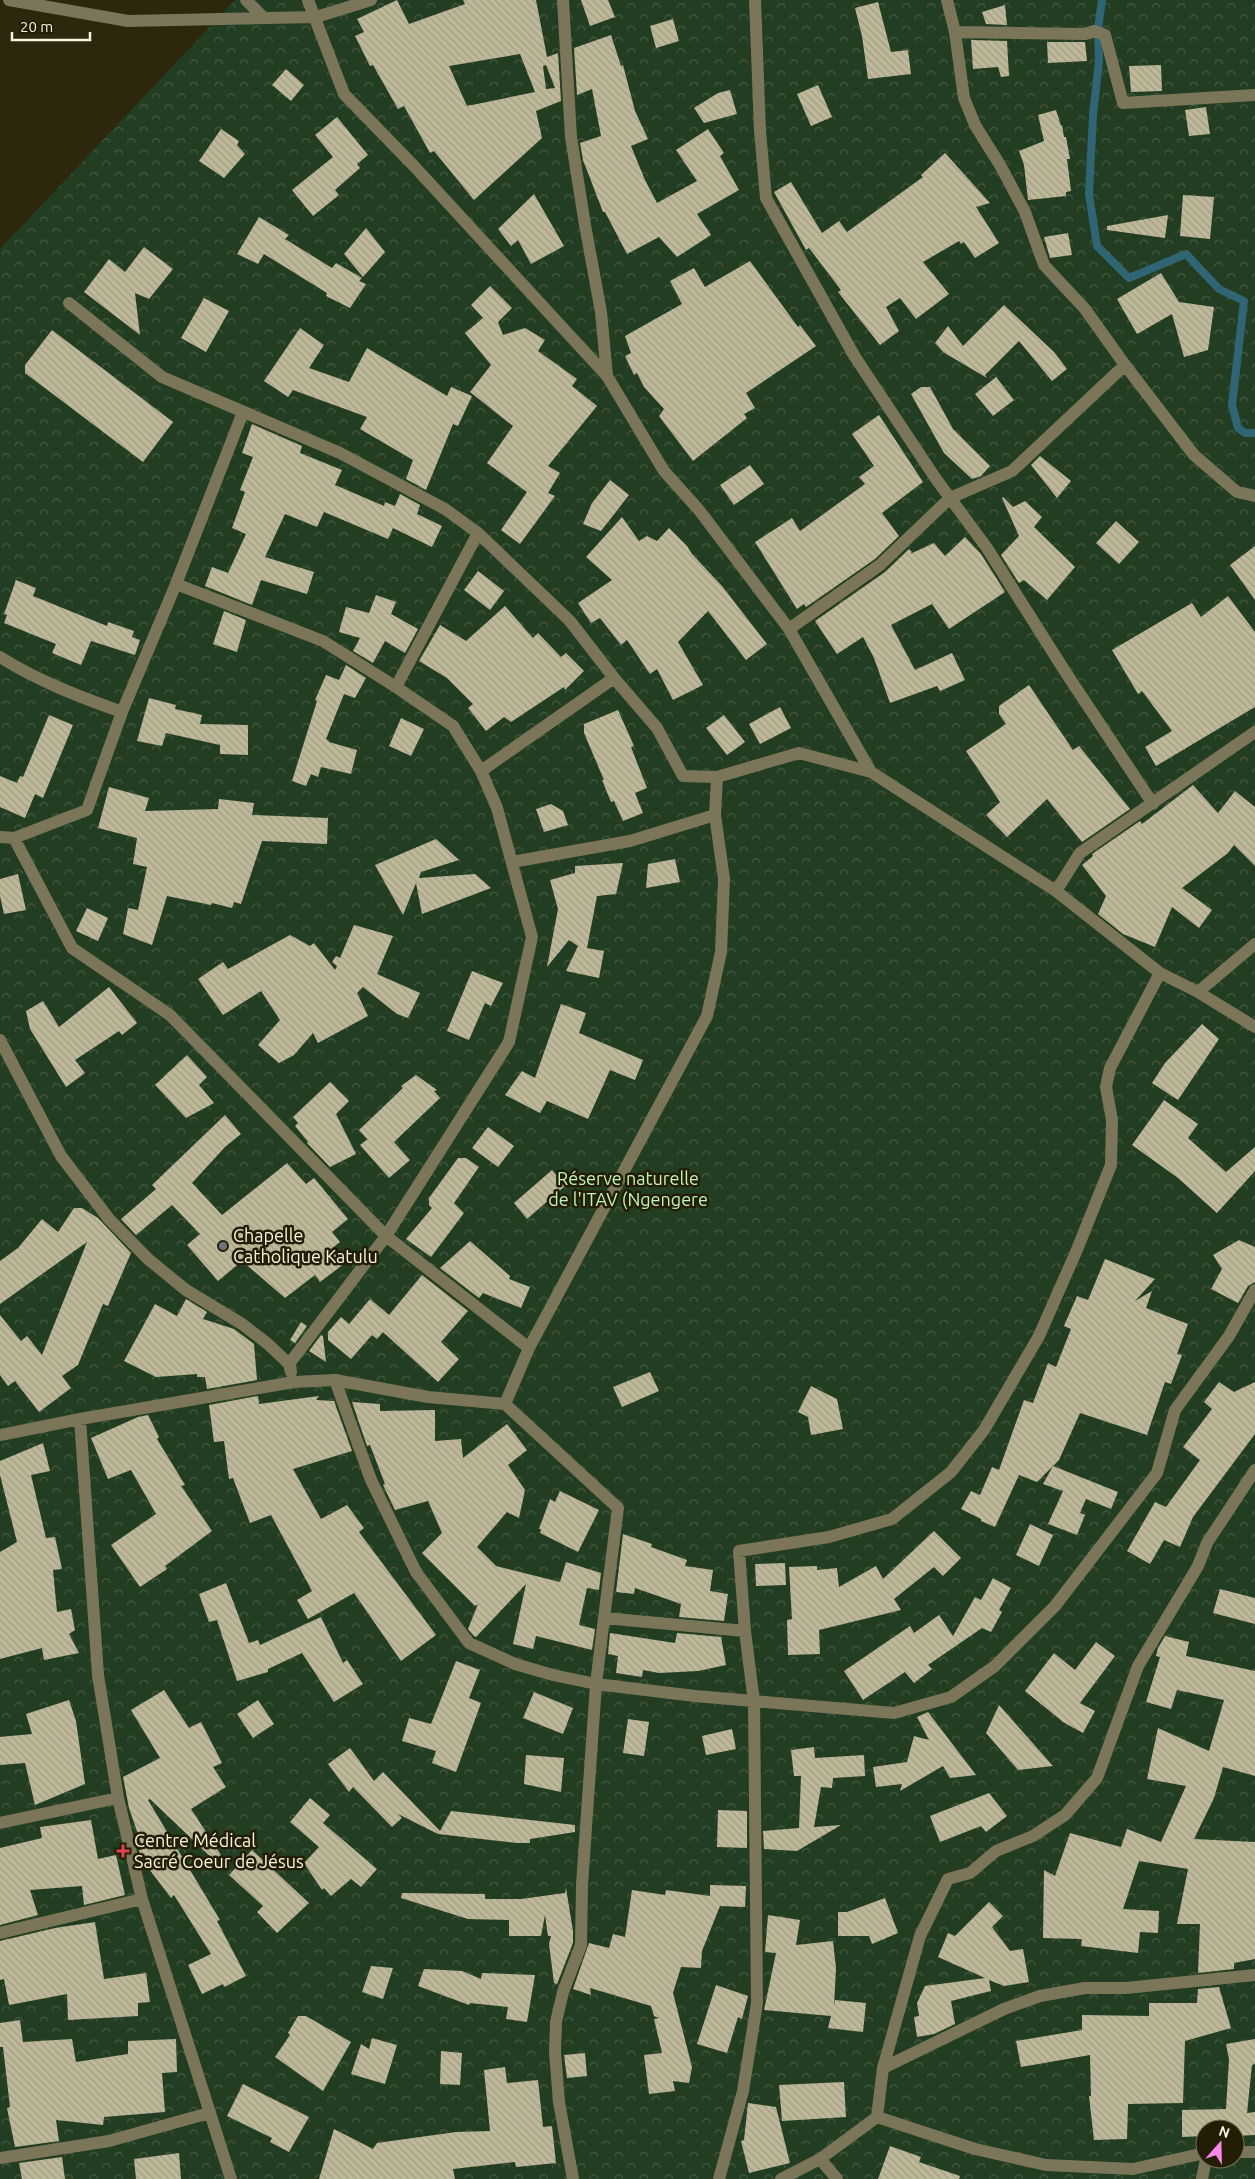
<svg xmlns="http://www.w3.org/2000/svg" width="1255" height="2179" font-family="Ubuntu,sans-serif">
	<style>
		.park { fill: url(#park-crowns); fill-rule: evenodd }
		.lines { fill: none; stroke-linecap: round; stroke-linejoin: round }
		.stream { stroke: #306674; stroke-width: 8 }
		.building { fill: url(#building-back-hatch); fill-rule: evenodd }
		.minor { stroke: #7b7659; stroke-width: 12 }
		.worship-dot { fill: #6b7280; stroke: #221d04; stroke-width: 2 }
		.health-dot { fill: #e0444e; stroke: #221d04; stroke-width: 2 }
		.labels { text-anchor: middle; stroke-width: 5; stroke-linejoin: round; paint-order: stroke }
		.park-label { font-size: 18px; fill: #c0f4bc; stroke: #221d04 }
		.poi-label { font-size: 18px; fill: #f6f3e3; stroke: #221d04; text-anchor: start }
	</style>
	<defs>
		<pattern id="park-crowns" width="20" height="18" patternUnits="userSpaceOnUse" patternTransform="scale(1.25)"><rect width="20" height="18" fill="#233d22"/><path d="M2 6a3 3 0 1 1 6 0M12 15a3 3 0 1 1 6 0" fill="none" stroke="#445a42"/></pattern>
		<pattern id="building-back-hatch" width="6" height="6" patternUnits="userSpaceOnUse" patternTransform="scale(1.25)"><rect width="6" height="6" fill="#bfb99b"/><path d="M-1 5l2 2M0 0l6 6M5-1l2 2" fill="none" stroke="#a29d85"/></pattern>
	</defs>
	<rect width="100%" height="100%" fill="#2c270d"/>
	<path class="park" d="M235,0H1255V2179H0V249ZM1205,2129H1235V2159H1205Z"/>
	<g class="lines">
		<path class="stream" d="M1102,0L1098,29L1099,61L1093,115L1089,194L1097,246L1129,278L1186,254L1219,289L1244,301L1232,405L1238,428L1245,433H1255"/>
	</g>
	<path class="building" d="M397,0L409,24L465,4L463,0H536L547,57L558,53L561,101L536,111L542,138L474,200L434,151L430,153L404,106L398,109L373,65L370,66L355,36L364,32L357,19ZM520,54L535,92L467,106L449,66ZM546,65L555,88L546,89L543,66Z
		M581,0H608L615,17L590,26Z
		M878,2L891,52L908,50L911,74L868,79L862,36L855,8Z
		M1005,5L1007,25L986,24L982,12Z
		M673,19L679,41L656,48L650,26Z
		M611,35L621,66L623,65L635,111L648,139L631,146L645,180L657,203L697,181L676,150L708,129L724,153L720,156L739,190L697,214L711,235L677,257L659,237L627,254L605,212H603L583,160L580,143L601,136L592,89L577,95L574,48Z
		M971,40L1007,41L1009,76L1001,77L998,67L973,69Z
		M1047,42H1085L1087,61L1048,63Z
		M1161,65L1162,91L1131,92L1129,66Z
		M286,69L304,85L291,101L272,85Z
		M818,85L832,117L811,126L797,94Z
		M730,90L737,114L704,123L694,108L718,93Z
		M1206,107L1210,134L1189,136L1185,110Z
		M1056,110L1061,126L1062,125L1064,137H1066L1070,159H1067L1071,191L1066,192V196L1028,200L1024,165L1019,151L1044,141L1038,115Z
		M337,117L368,155L357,164L360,168L335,190L339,195L313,216L292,190L333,157L315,135Z
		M221,129L239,141L237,145L245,154L224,178L199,161Z
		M945,153L990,203L976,207L999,243L975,258L964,242L961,244L959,241L923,262L949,294L916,319L900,298L886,307L899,331L880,345L838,292L841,290L809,248L806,250L774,192L791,182L822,233L839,221L847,232L923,177L921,175Z
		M534,194L564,246L531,264L518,240L511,246L498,229Z
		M1183,195L1214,197L1210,239L1180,236Z
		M1168,215L1165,238L1107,230V226Z
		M259,217L289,235L285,239L332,268L336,263L362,278L359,281L366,284L350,308L326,296L327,293L264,254L258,264L237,254Z
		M366,228L385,252L363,277L344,254Z
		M1068,233L1072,255L1050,258L1044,237Z
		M144,247L173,269L149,299L135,293L140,335L84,292L109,259L125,272Z
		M750,261L798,327L800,325L816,346L746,393L755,408L744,414L747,418L693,461L659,416L664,409L644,387L637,373L634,375L625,356L631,353L625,336L682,304L670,281L694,268L705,287Z
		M1161,273L1179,302L1214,307L1208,350L1184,357L1172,314L1137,334L1117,299Z
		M490,286L512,308L498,322L503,335L525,328L545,340L538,351L577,379L572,386L597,406L548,466L560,473L548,493L555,496L520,544L501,530L527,492L487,463L513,426L470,392L491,365L465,333L483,318L471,305Z
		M204,298L229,311L206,352L181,338Z
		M1004,305L1054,352L1067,369L1052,381L1019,341L985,375L987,378L943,352L935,343L948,326L963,346Z
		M300,328L324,345L309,368L349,382L367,348L447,396L451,387L472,396L458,426L453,424L426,490L406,479L413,460L360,429L367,417L293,390L288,397L264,381Z
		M52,330L173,422L143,462L25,373V365Z
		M996,377L1014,400L993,416L975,394Z
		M921,387H930L953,429L990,466L981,476L972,479L944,453L911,394Z
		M879,415L923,482L882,513L899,536L875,559L806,607L804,604L797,609L755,542L792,518L800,531L865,484L859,477L874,466L852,434Z
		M252,424L302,446L300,453L342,470L335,485L384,506L385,502L395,506L400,494L420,505L417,514L442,526L432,547L393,528L388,539L324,512L317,527L285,514L265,557L314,572L307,594L261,580L252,605L205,586L212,567L228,573L246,534L232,528L245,492L240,490L253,457L242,453Z
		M1040,456L1071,481L1057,498L1031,465Z
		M750,465L764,484L734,505L720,485Z
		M610,480L629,495L601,531L583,524L592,503Z
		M1003,497L1013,507L1025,501L1042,517L1034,527L1075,567L1047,600L1024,580L1019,583L1001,555L1019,536L1002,498Z
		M622,517L639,541L647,536L657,541L669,528L687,546L692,554L722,586L767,644L746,660L708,611L678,642L703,685L673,700L657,669L650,674L627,640L621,645L600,618L591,623L578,603L612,580L586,557Z
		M1116,521L1139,542L1119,564L1096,543Z
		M965,537L981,554L1005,592L949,629L932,604L891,625L915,670L952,653L965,680L940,691L937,686L890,703L874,658L863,637L837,654L815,621L885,572L909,549L912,552L910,554L934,543L945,556Z
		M1255,546V600L1230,565Z
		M478,571L504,591L490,610L464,590Z
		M16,580L36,588L33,596L107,626L108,622L134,631L132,637L140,640L135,655L91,641L81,665L52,653L56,644L4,623L7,615L4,614Z
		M376,595L396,602L391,614L418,629L405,653L385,641L373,663L353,651L360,638L339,632L346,607L369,613Z
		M1228,596L1255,632V707L1156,766L1145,747L1172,731L1142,691L1138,694L1112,650L1192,603L1201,617Z
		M505,606L533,638L538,633L561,657L566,653L584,671L565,690L564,687L511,722L504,717L486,731L468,708L473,704L447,678L419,661L440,625L466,641Z
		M224,611L246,620L237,652L213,644Z
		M346,665L366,678L355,698L344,694L326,739L329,741V742L357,750L351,774L321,767L318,777L311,774L306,786L292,781L317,701L315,700L326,675L339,680Z
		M1029,685L1073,750L1079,746L1130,809L1082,842L1047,799L1007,837L986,815L1000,802L966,751L1006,724L999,714V706Z
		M149,698L176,705L175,709L202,715L200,724L248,725V755L220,754V745L166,733L162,746L137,741Z
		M780,707L791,728L760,744L749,724Z
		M618,710L634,746L631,747L647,788L635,793L643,813L623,821L614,801L611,802L602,780H604L584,733V724Z
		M49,715L73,725L43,798L35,794L25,818L0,807V776L17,783L20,776L23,777Z
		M724,715L745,742L727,755L706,728Z
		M401,718L424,729L411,756L389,746Z
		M1193,785L1218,813L1235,791L1255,807V866L1234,845L1228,853L1182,888L1212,910L1199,928L1172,907L1155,947L1123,934L1098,914L1106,896L1082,865L1093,856L1092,854L1140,821L1142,824Z
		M109,787L149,798L145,811L218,809L219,799L254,803L252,815L328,818L327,844L262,841L241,904L234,902L232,908L212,903L211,905L167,896L152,945L123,934L128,908L138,910L147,867L133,864L137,838L98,828Z
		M551,804L563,811L568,825L544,832L536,809Z
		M436,839L459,860L421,872L419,878L475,874L491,888L422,914L416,883L403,915L375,865Z
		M675,859L680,882L646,888L648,864Z
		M623,863L616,894L597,896L587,948L604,951L599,978L566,971L578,946L569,940L547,967L558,909L550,880L575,873V866Z
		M18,874L26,910L4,914L0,896V879Z
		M87,908L108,918L98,941L76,931Z
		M354,925L393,936L377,974L420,993L408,1018L397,1014L363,987L357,993L368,1016L318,1043L313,1033L294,1055L279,1063L258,1045L280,1020L261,991L223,1015L198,979L223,962L228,969L290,935L310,946L314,943L335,970L337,966L332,962L336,956L340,958Z
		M472,971L503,983L491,1006L485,1003L469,1040L447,1031Z
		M109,987L137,1023L122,1035L119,1031L75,1060L85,1073L66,1087L30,1029L26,1011L43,1001L59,1027Z
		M561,1004L586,1013L579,1033L643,1060L635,1080L610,1070L588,1119L547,1101L540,1113L505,1095L522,1071L535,1078Z
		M1202,1024L1219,1039L1178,1100L1152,1083L1165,1063Z
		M187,1055L207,1077L199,1085L214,1103L186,1118L155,1085Z
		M416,1075L437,1090L434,1091L440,1098L394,1142L410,1160L389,1178L360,1145L369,1138L367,1139L359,1130L403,1088L401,1086Z
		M330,1082L349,1101L336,1114L356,1154L330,1167L307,1143L308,1142L295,1126L298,1123L293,1117Z
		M1164,1100L1198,1124L1188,1138L1226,1172L1255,1147V1171L1217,1213L1178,1178L1132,1145Z
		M225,1115L241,1134L225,1147L192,1183L222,1215L287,1163L306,1184L314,1178L348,1219L332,1232L340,1242L331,1249L344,1264L320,1282L315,1275L285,1298L242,1261L218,1281L187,1245L200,1234L172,1205L136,1235L121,1219L156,1189L152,1185Z
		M488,1127L514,1146L498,1167L472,1148Z
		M458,1158H466L479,1167L454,1203L464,1213L431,1257L406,1239L432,1208L429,1205V1198Z
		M552,1170L565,1186L527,1219L514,1203Z
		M74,1208H82L98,1218L131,1253L108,1306L103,1304L78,1365L62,1376L71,1388L39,1412L15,1381L8,1386L0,1375V1315L21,1341L27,1336L42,1355L87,1242L0,1304V1261L18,1248L42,1219L58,1232Z
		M1239,1240L1255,1247V1282L1248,1286L1238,1303L1211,1289L1222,1269L1213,1255Z
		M470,1241L510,1276L509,1279L530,1287L521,1308L483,1293L479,1298L440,1268Z
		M1105,1259L1155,1279L1135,1301L1152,1291L1146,1308L1188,1324L1177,1354L1182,1355L1171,1384L1165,1382L1147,1435L1080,1413L1059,1460L1053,1466L1118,1492L1111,1509L1086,1499L1080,1513L1085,1515L1077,1535L1048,1524L1063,1491L1043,1484L1053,1466L1037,1482L1019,1475L995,1527L981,1521V1519L961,1509L971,1491L980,1495L992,1467L999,1470L1024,1400L1033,1403L1048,1363L1056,1367L1071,1329L1064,1326L1077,1296L1088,1300Z
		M422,1275L468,1311L441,1342L459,1359L438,1382L383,1332L377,1339L372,1335L351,1359L328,1340V1332L341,1317L349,1324L370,1299L389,1315Z
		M186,1299L207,1312L203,1319L234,1329L254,1344L257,1380L207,1389L205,1377H197V1374L156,1377L124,1361L155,1304L177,1316Z
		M301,1322L307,1326L295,1343L290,1340Z
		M321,1335L323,1336L326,1362L309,1351Z
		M650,1372L659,1391L622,1407L613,1387Z
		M1219,1382L1234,1392L1255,1382V1434L1193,1517L1180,1547L1164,1540L1150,1564L1127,1551L1155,1502L1166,1507L1200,1460L1183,1447L1212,1409L1204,1402Z
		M811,1386L837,1399L843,1429L811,1435L808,1417L798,1412Z
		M258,1396L259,1404L319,1396L316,1400L334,1401L352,1451L293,1469L321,1519L347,1505L364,1528L359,1532L436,1635L401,1661L354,1593L308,1619L297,1600L312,1591L271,1515L250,1523L233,1478L229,1479L224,1441L214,1442L209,1405Z
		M352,1402L380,1404V1411L435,1410V1441L461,1439L463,1458L507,1424L527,1450L508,1465L525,1490L519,1518L507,1512L477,1547L496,1566L560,1582L566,1562L601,1573L599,1590L587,1588L579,1625L595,1629L592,1650L536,1636L533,1649L513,1644L526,1584L476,1637L474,1636L468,1629L478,1604L475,1606L422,1553L442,1533L428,1501L395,1510L383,1485L385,1484L370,1445L367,1446Z
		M148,1415L159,1437L157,1439L185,1485L181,1486L212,1531L165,1566L167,1569L140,1587L111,1545L156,1514L131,1470L108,1479L91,1438L138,1417Z
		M43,1443L50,1471L31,1475L46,1538L55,1537L62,1569L53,1570L57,1612L71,1609L75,1630L69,1634L79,1653L44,1660L42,1648L0,1659V1552L17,1542L0,1475V1461Z
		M560,1491L599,1510L578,1552L540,1533L541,1529H539L550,1499L555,1502Z
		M1030,1524L1053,1535L1039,1566L1016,1555Z
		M934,1531L961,1558L943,1576L934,1567L894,1599L901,1610L819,1630L820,1654L788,1655L787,1620L792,1619L789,1567L817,1566V1570L837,1568L839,1587L876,1566L883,1579Z
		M623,1534L652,1544L651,1547L687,1560L685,1566L713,1570L710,1591L728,1594L724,1621L679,1617L681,1604L635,1588L634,1594L616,1592Z
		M785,1563L786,1585L756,1586L755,1564Z
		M993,1578L1011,1588L999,1610L1002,1612L991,1632L982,1628L928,1665L932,1669L914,1683L905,1672L863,1700L844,1671L910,1626L914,1633L939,1615L953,1636L975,1597L981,1600Z
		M226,1583L249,1643L258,1640L260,1645L321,1617L343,1663L347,1660L363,1684L334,1702L302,1653L268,1669V1672L237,1681L217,1620L209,1622L199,1594Z
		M1220,1589L1255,1598V1624L1213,1613Z
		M610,1633L675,1643L677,1633L721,1637L726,1665L698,1671L659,1673L643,1670L642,1677L616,1673L618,1656L608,1654Z
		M1165,1636L1189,1642L1186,1656L1255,1671V1776L1223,1767L1214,1798L1194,1839L1255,1842V1959L1234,1963V1969L1198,1973L1200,1924H1177L1188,1869L1139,1861L1123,1909L1159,1911L1158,1933L1140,1932L1138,1953L1081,1946L1082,1939L1043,1938L1044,1870L1055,1876L1070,1833L1121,1847L1127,1829L1161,1842L1186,1786L1147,1779L1158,1728L1209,1751L1224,1700L1177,1690L1171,1709L1146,1702L1160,1657L1156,1656L1158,1648Z
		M1096,1642L1115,1656L1080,1703L1095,1711L1083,1733L1063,1722L1025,1691L1054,1653L1075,1670Z
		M456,1661L480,1670L469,1698L481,1703L456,1772L432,1763L436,1751L402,1741L409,1718L431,1724Z
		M164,1690L189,1728L201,1722L222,1763L213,1767L226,1787L191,1809L221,1855L215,1861L150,1799L148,1800L220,1920L217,1921L246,1976L224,1987L223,1984L202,1994L188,1965L211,1954L174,1895L171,1898L140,1857L139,1850L143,1849L129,1808L123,1777L160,1758L131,1710Z
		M534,1692L573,1708L563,1734L523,1718Z
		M69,1700L76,1721L85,1784L35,1805L25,1763L0,1765V1737L32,1734L26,1714Z
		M258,1700L274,1724L253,1738L237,1714Z
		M999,1705L1053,1766L1018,1770L986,1733Z
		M928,1712L976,1775L950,1778L943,1766L900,1791L902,1784L876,1787L873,1767L907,1762L914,1736L929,1740L917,1717Z
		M628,1719L649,1722L644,1756L623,1753Z
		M732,1729L736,1749L706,1755L702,1736Z
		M814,1747L815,1758L864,1755L865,1776L833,1778L832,1788L821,1787L814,1827L841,1825L797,1851L764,1849L763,1831L799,1828L801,1776H794L791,1750Z
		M350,1748L374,1781L383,1772L440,1831L451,1811L575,1825V1832L530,1839V1843H517L438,1834L398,1814L402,1818L392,1827L353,1787L349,1792L328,1764Z
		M526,1755L564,1758L561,1792L524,1784Z
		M989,1793L1007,1816L986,1832L981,1826L940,1842L930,1816Z
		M310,1798L330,1815L323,1823L377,1869L361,1887L351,1879L331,1896L324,1888L322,1890L304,1863L319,1847L290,1822Z
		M718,1810L747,1811V1848L717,1847Z
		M91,1820L98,1859L116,1855L125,1895L84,1905L82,1886L30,1890L38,1915L0,1925V1848L42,1838L40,1827Z
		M252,1850L309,1903L277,1933L257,1912L263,1906L229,1875Z
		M710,1885L746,1886L745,1907L720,1906L702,1951L701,1968L681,1967L673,1993L692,2067L689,2083L673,2081L675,2091L649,2094L644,2055L662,2053L654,2019L659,2018L654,2016L651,2006L590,1988L591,1995L573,1989L589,1943L609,1948L613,1934L625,1937L632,1890L665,1895L666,1890L710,1896Z
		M566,1888L573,1931V1943L557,1984L554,1983L549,1944L551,1936H548L545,1915L541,1936H509V1920L468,1919L401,1898L402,1893L485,1894V1899H521L565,1893Z
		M885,1898L898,1933L872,1944L869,1936H838V1912H847Z
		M989,1902L1003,1916L992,1927L1010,1951L1023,1949L1029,1982L1004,1986L989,1980L991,1991L951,2001L955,2024L934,2034L917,2037L914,2017L919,2016L917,2003L925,1986L985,1978L938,1957L948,1933L955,1936Z
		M768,1915L800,1920L796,1945L833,1941L836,1968L834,2006L835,2000L866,2003L863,2032L828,2028L831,2016L764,2010L776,1953L765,1952Z
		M95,1922L104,1979L146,1973L150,2002L138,2003V2016L68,2020L67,1994L9,2005L4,1979L0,1980V1941L55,1928Z
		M371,1966L393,1968L383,1999L362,1992Z
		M424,1969L462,1971L481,1979L482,1973L535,1975L527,2022L506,2019L508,2007L470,2003L469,2005L418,1986Z
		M716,1985L748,1996L742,2019L738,2017L727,2053L697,2044Z
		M1219,1987L1231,2028L1185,2041L1183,2103L1128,2104L1127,2139L1094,2140L1089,2096H1091L1090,2055L1021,2067L1016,2041L1082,2030V2015L1149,2016V2003H1197L1198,1989Z
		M298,2016H306L351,2042L323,2091L275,2057L290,2035L288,2033Z
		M20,2020L23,2042L72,2039L76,2062L128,2054V2041L176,2039L177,2072L162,2073L165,2112L104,2117L103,2125L56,2120L59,2141L15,2147L7,2108L10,2107L3,2047H0V2023Z
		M372,2038L397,2045L385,2084L351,2074L361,2044L369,2049Z
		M1255,2039V2064L1252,2065L1247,2113L1255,2112V2135L1235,2136V2129H1205V2136L1182,2137V2110L1226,2109L1229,2059L1226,2044Z
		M441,2051L462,2053L460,2085L440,2084Z
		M585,2053L587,2076L567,2078L564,2055Z
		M505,2067L507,2083L538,2080L543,2127L552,2126L556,2163L516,2167L515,2162L453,2169L455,2179H319L334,2129L373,2149L377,2143L456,2132L490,2131L484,2070Z
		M844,2082L846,2117L782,2121L779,2085Z
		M243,2084L309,2117L289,2152L270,2142L272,2138L227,2116Z
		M748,2103L776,2107L790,2163L749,2173L741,2141L744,2140Z
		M890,2146L921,2157L919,2162L960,2176L959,2179H878Z
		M179,2153L181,2179H136L134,2159Z
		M62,2157L65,2179H22L19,2163Z"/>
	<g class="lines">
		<path class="minor" d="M9,0L128,21L316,17L371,0
			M246,0L263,17
			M308,0L344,94L413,165L607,376L664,471L699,510L789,629L871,772
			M563,0L571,137L585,225L601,312L607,376
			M755,0L760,131L766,198L855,357L936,479L987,548L1066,673L1153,804
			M947,0L955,32L964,98L975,125L1000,165L1025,212L1044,265L1085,309L1125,365L1194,455L1237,492L1255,496
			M955,32L1085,34L1094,31L1105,35L1123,103L1255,95
			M69,303L162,377L340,453L445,509L478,533L570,621L614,678L657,728L683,776L717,777
			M176,584L323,641L396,687L453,726L481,771L497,808L532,937L509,1042L386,1236L289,1364
			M789,629L880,565L950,498L1012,471L1125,365
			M0,657C38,681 80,697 122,712
			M396,687L478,533
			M481,771L614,678
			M0,837L14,838L87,810L122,712L176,584L243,412
			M14,838L72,948L170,1015L386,1236L529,1348
			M512,862L630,841L715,815
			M1056,891L1080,853L1255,732
			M1198,992L1255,944
			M0,1040L61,1156L109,1219L148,1259L186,1290L242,1324L268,1344L289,1364L291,1372
			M335,1380L371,1480L416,1572L469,1643L515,1664L553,1675L596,1684L695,1696L894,1713L951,1697L995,1666L1055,1606L1157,1473L1175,1410L1229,1336L1255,1290
			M505,1404L618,1508L604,1618L745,1631L739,1551L829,1537L892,1519L951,1472L984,1430L1039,1336L1076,1252L1111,1165L1112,1120L1106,1087L1110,1068L1160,973
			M80,1419L98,1675L118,1798L142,1899L231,2179
			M0,1435L80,1419L294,1382L335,1380L428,1397L505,1404L529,1348L707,1016L721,952L724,879L715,815L717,777L799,753L871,772L1056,891L1160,973L1198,992L1255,1027
			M0,1823L118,1798
			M0,1933L142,1899
			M883,2068L1004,2009L1040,1996L1085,1988H1126L1255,1975
			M877,2117L975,2149L1046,2165L1133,2169L1205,2153
			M1235,2152H1255
			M0,2158L109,2141L209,2113
			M820,2159L837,2179
			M573,2179L559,2102L555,2052L556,2022L563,1992L581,1945L582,1885L596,1684L604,1618
			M719,2179L743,2091L757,2003L754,1702L745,1631
			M781,2179L820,2159L877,2117L883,2068L920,1936L948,1879L970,1873L996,1851L1033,1836L1065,1815L1097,1778L1138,1666L1198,1566L1207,1543L1255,1470
			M1202,2179L1206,2159"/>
	</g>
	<circle class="worship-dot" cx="223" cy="1246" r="5"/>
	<path class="health-dot" d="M120.5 1843.5h5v5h5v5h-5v5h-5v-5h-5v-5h5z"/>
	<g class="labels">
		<g class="park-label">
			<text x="628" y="1185">Réserve naturelle<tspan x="628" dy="21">de l'ITAV (Ngengere</tspan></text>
		</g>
		<g class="poi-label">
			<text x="233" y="1242">Chapelle<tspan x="233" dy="21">Catholique Katulu</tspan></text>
			<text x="134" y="1847">Centre Médical<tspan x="134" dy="21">Sacré Coeur de Jésus</tspan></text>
		</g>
	</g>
	<g transform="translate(1220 2144) rotate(20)"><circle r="24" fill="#221d04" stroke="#77735d"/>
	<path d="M0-4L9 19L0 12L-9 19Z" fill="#f888ea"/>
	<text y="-8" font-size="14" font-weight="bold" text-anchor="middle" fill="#f6f3e3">N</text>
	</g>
	<path d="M12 32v8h78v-8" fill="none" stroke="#f6f3e3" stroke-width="2.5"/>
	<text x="20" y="32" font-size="15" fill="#f6f3e3" stroke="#221d04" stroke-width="4" paint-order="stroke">20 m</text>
</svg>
